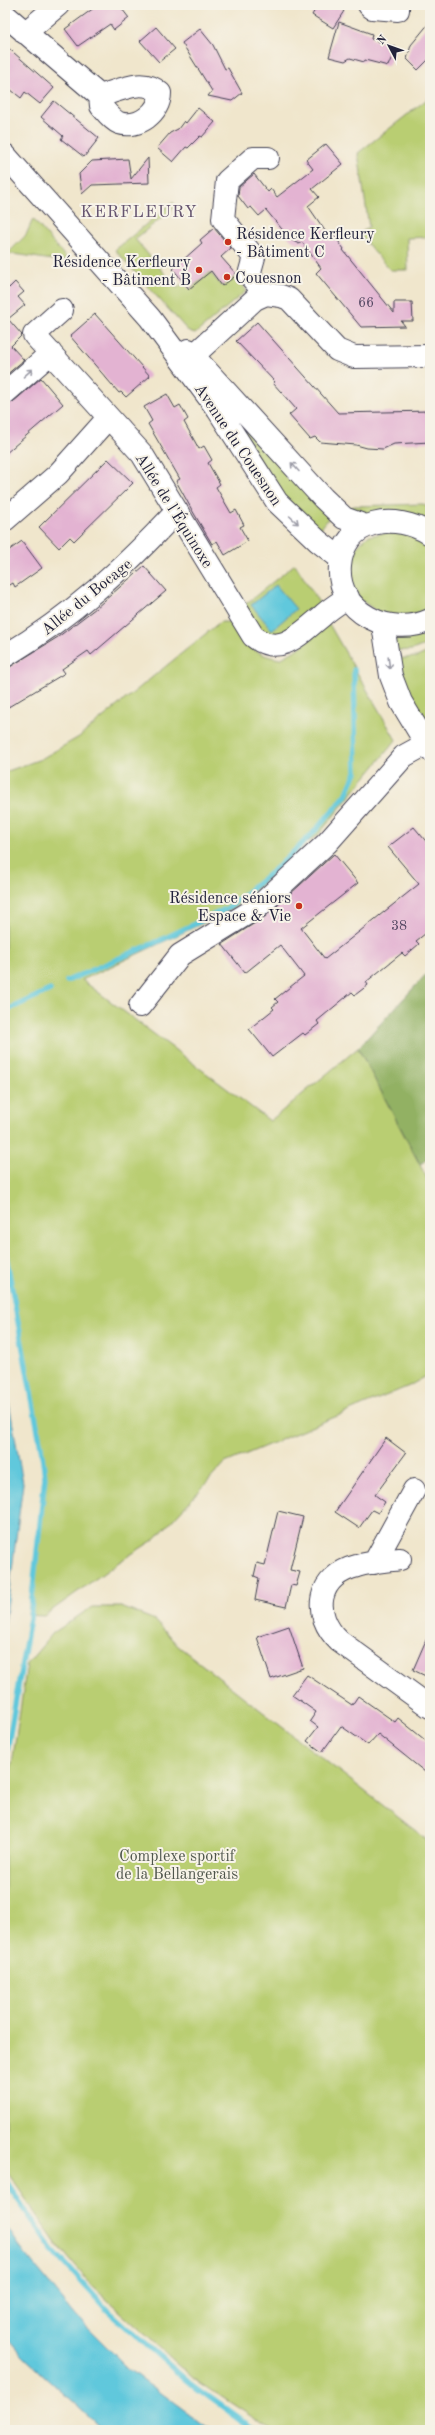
<svg xmlns="http://www.w3.org/2000/svg" width="435" height="2435" font-family="'Old Standard TT',serif">
	<style>
		.green { fill: #b9ce72; stroke: #6e7856 }
		.forest { fill: #92b164; stroke: #5a6a50 }
		.water { fill: #60c8dc; stroke: #41758c }
		.lines { fill: none; stroke-linecap: round; stroke-linejoin: round }
		.stream { stroke: #60c8dc; stroke-width: 5.5 }
		.building { fill: #e3b3d2 }
		.minor-casing { stroke: #413f51; stroke-width: 24 }
		.minor { stroke: #fff; stroke-width: 22 }
		.oneway { stroke: #9c9ca7 }
		.poi-dot { fill: #c8321e; stroke: #f7f3e8; stroke-width: 1.5 }
		.labels { text-anchor: middle; stroke-width: 4; stroke-linejoin: round; paint-order: stroke }
		.number-label { font-size: 14px; fill: #524661 }
		.poi-label { font-size: 16px; fill: #22223b; stroke: #f7f3e8; text-anchor: start }
		.street-label { font-size: 16px; fill: #22223b; stroke: #f7f3e8 }
		.park-label { font-size: 16px; fill: #4f564c; stroke: #f7f3e8 }
		.neighbourhood-label { font-size: 17px; letter-spacing: 1px; fill: #665570; stroke: #f7f3e8 }
	</style>
	<rect width="100%" height="100%" fill="#f7f3e8"/>
	<filter id="ink" filterUnits="userSpaceOnUse"><feTurbulence type="fractalNoise" baseFrequency=".025" numOctaves="2"/><feDisplacementMap in="SourceGraphic" scale="8" xChannelSelector="R" yChannelSelector="G"/><feConvolveMatrix kernelMatrix="1 2 1 2 8 2 1 2 1" color-interpolation-filters="sRGB"/></filter>
	<filter id="wash" filterUnits="userSpaceOnUse"><feTurbulence type="fractalNoise" baseFrequency=".012" numOctaves="4" result="noise"/><feDisplacementMap in="SourceGraphic" scale="16" xChannelSelector="R" yChannelSelector="G"/><feGaussianBlur stdDeviation="0.9" result="paint"/><feColorMatrix in="noise" values="0 0 0 0 0 0 0 0 0 0 0 0 0 0 0 0 0 1.4 0 .05"/><feComposite in="paint" operator="in"/></filter>
	<g filter="url(#wash)">
		<rect width="100%" height="100%" fill="#f0e6cc"/>
		<path class="green" d="M430,97V237L407,238L408,270H390L359,234L369,227L358,153Z
			M173,202L176,206L135,239L177,288L184,283L190,289L210,272L222,286L237,275L246,291L195,334L189,332L115,250Z
			M33,219L68,260C48,262 28,254 7,254L26,235Z
			M186,356L330,517L317,533L284,504Z
			M423,504L430,507V520L403,512H377L363,516L345,511L354,506Z
			M400,530L430,546V609L424,613L385,617L358,598L348,574L352,552L368,536Z
			M295,564L321,606L288,634L261,635L242,607Z
			M220,622H233C247,645 252,654 280,659L299,648L329,624L396,740L317,836L298,848L276,872L235,908L82,980L270,1121L358,1048L430,1184V1374L409,1386L225,1463L155,1539L119,1562L44,1616L28,1615L45,1474L5,1261V772L41,759L79,737Z
			M424,636L427,644L412,650L392,651L393,638Z
			M430,651V735L407,698L393,659L417,657Z
			M92,1607H121L155,1620L178,1646L430,1842V2430H272L193,2378L92,2286L57,2244L5,2169V1810L27,1664L53,1633Z"/>
		<path class="forest" d="M430,970V1158L420,1164L358,1048Z"/>
		<path class="water" d="M276,585L296,609L272,630L251,605Z
			M5,1380L23,1483L5,1624Z
			M5,2224L24,2253L76,2316L129,2369L211,2430H103L23,2356L5,2335Z"/>
		<g class="lines">
			<path class="stream" d="M67,981L159,941L228,908L279,866L314,832L346,795L356,772L354,670
				M5,1011L50,990
				M5,1251L41,1447L45,1477L30,1618L5,1762
				M5,2181L52,2249L106,2309L187,2381L255,2430"/>
		</g>
		<g id="blocks">
			<path class="building" d="M98,5H119L129,18L114,30L110,24L78,46L65,29Z
				M318,5H335L344,11L333,28L312,15Z
				M339,22L372,34L371,39L396,47L388,66L365,60L364,62L350,58L345,61L329,57Z
				M430,22V58L418,70L407,59L411,45Z
				M156,27L175,49L159,62L140,41Z
				M200,29L213,45L225,69L228,68L242,93L232,101L208,96L212,91L182,43Z
				M5,45L54,88L40,104L25,92L21,98L5,85Z
				M54,101L99,138L84,157L61,139L63,136L41,117Z
				M198,108L215,122L202,137L200,136L188,148L186,147L173,162L157,148L170,133L178,129L184,121L186,123Z
				M326,144L343,164L312,189L319,197L308,206L330,238L334,235L344,249L343,250L394,313V302H412L413,321H401L405,326L361,327L316,273L321,268L302,242L299,244L291,240L266,210L259,216L251,207L248,209L238,196L239,187L254,174L268,192L271,189L277,197L313,169L306,160Z
				M148,158L149,183L92,185L82,194L79,174L92,161L128,159L131,179Z
				M214,228L231,248L221,257L237,275L222,286L211,271L189,289L173,269L202,243L200,240Z
				M15,282L24,292L18,297L25,305L8,319L22,335L11,346L24,360L5,376V283L9,288Z
				M95,314L150,376L126,397L121,392L119,393L70,336Z
				M257,322L338,413L430,411V442L394,444L383,449L367,448L356,445L320,442L315,437L310,439L289,415L296,409L273,383L275,382L236,341Z
				M41,378L63,404L5,454V405L13,402Z
				M167,394L175,408L180,405L188,419L184,422L199,449L204,446L212,460L208,463L220,484L216,487L231,513L236,510L244,525L240,527L248,541L225,555L217,541L212,544L192,510L176,481L180,479L148,424L152,421L144,407Z
				M108,459L133,483L74,541L70,537L59,548L39,527Z
				M22,541L42,568L15,587L13,583L5,588V553Z
				M144,566L166,591L91,655L88,651L62,669L65,673L5,709V670L58,637L96,608Z
				M414,827L430,846V930L416,941L419,944L405,956L402,953L366,982L368,985L355,995L352,992L317,1021L319,1024L305,1035L303,1033L272,1057L249,1029L274,1009L272,1007L278,1002L275,999L304,976L280,945L245,973L222,944L266,916L334,854L358,883L301,928L325,959L419,884L388,847Z
				M386,1438L406,1453L375,1495L385,1502L378,1513L372,1510L359,1528L335,1512Z
				M278,1511L303,1517L290,1570L300,1572L296,1586L291,1585L286,1607L255,1600L259,1578L254,1576L257,1563L265,1565Z
				M289,1626L303,1668L271,1679L257,1637Z
				M430,1631V1678L413,1670Z
				M307,1675L352,1705L358,1696L395,1722L398,1718L430,1744V1776L378,1734L368,1745L341,1726L322,1752L307,1741L318,1727L310,1721L316,1712L292,1695Z"/>
		</g>
	</g>
	<g filter="url(#ink)">
		<use href="#blocks" fill-opacity="0" stroke="#413f51" stroke-width="1"/>
		<g class="lines">
			<g class="minor-casing">
				<path id="minor" d="M369,5L372,8L398,10V5
					M5,15L100,96L101,106C106,112 112,120 119,123C138,129 160,113 160,93C143,77 121,90 100,96
					M25,33L58,5
					M5,155L150,318L218,410L277,502L318,541L341,559
					M266,294L249,275L254,257L223,219L227,181L253,158H268
					M62,310L34,335L142,454L253,636C279,658 300,634 321,617C329,609 339,603 348,597
					M188,350L323,498L344,518L366,526
					M194,355L255,299L266,294L281,296L289,299L337,350L354,357L430,356
					M5,393L51,353
					M5,520L58,474L108,418
					M430,534C396,512 344,518 340,566C336,613 391,638 430,620
					M383,625L391,676L401,702L430,750
					M5,656C73,615 123,569 177,511
					M140,1006L180,955L258,907L327,843L404,756L426,744
					M400,1559C386,1561 371,1562 357,1566C317,1576 311,1614 339,1641L430,1707
					M374,1563L414,1490"/>
			</g>
			<use href="#minor" class="minor"/>
		</g>
		<defs><path id="oneway-shaft" d="M-6 0H5M1.5-3L5.5 0L1.5 3" fill="none" stroke-width="1.6" stroke-linecap="round" stroke-linejoin="round"/></defs>
		<g class="oneway">
			<use href="#oneway-shaft" transform="translate(28 373) rotate(-41)"/>
			<use href="#oneway-shaft" transform="translate(295 467) rotate(-132)"/>
			<use href="#oneway-shaft" transform="translate(294 520) rotate(42)"/>
			<use href="#oneway-shaft" transform="translate(389 663) rotate(82)"/>
		</g>
	</g>
	<g class="poi-dot">
		<circle cx="228" cy="242" r="4"/>
		<circle cx="199" cy="270" r="4"/>
		<circle cx="227" cy="277" r="4"/>
		<circle cx="299" cy="906" r="4"/>
	</g>
	<g class="labels">
		<g class="number-label">
			<text x="366" y="307">66</text>
			<text x="399" y="930">38</text>
		</g>
		<g class="poi-label">
			<text x="236" y="239">Résidence Kerfleury<tspan x="236" dy="18">- Bâtiment C</tspan></text>
			<text x="191" y="267" text-anchor="end">Résidence Kerfleury<tspan x="191" dy="18">- Bâtiment B</tspan></text>
			<text x="235" y="283">Couesnon</text>
			<text x="291" y="903" text-anchor="end">Résidence séniors<tspan x="291" dy="18">Espace &amp; Vie</tspan></text>
		</g>
		<g class="street-label">
			<text transform="translate(239 444) rotate(56)" y="6">Avenue du Couesnon</text>
			<text transform="translate(175 510) rotate(58)" y="6">Allée de l'Équinoxe</text>
			<text transform="translate(86 596) rotate(-39)" y="6">Allée du Bocage</text>
		</g>
		<g class="park-label">
			<text x="177" y="1861">Complexe sportif<tspan x="177" dy="18">de la Bellangerais</tspan></text>
		</g>
		<g class="neighbourhood-label">
			<text x="139" y="217">KERFLEURY</text>
		</g>
	</g>
	<rect width="435" height="2435" fill="none" stroke="#f7f3e8" stroke-width="20"/>
	<g transform="translate(389 46) rotate(311)" stroke="#f7f3e8" stroke-width="3" paint-order="stroke">
	<path d="M0-3L7 15L0 10L-7 15Z" fill="#22223b"/>
	<text y="-6" font-size="11" font-weight="bold" text-anchor="middle" fill="#22223b">N</text>
	</g>
</svg>
